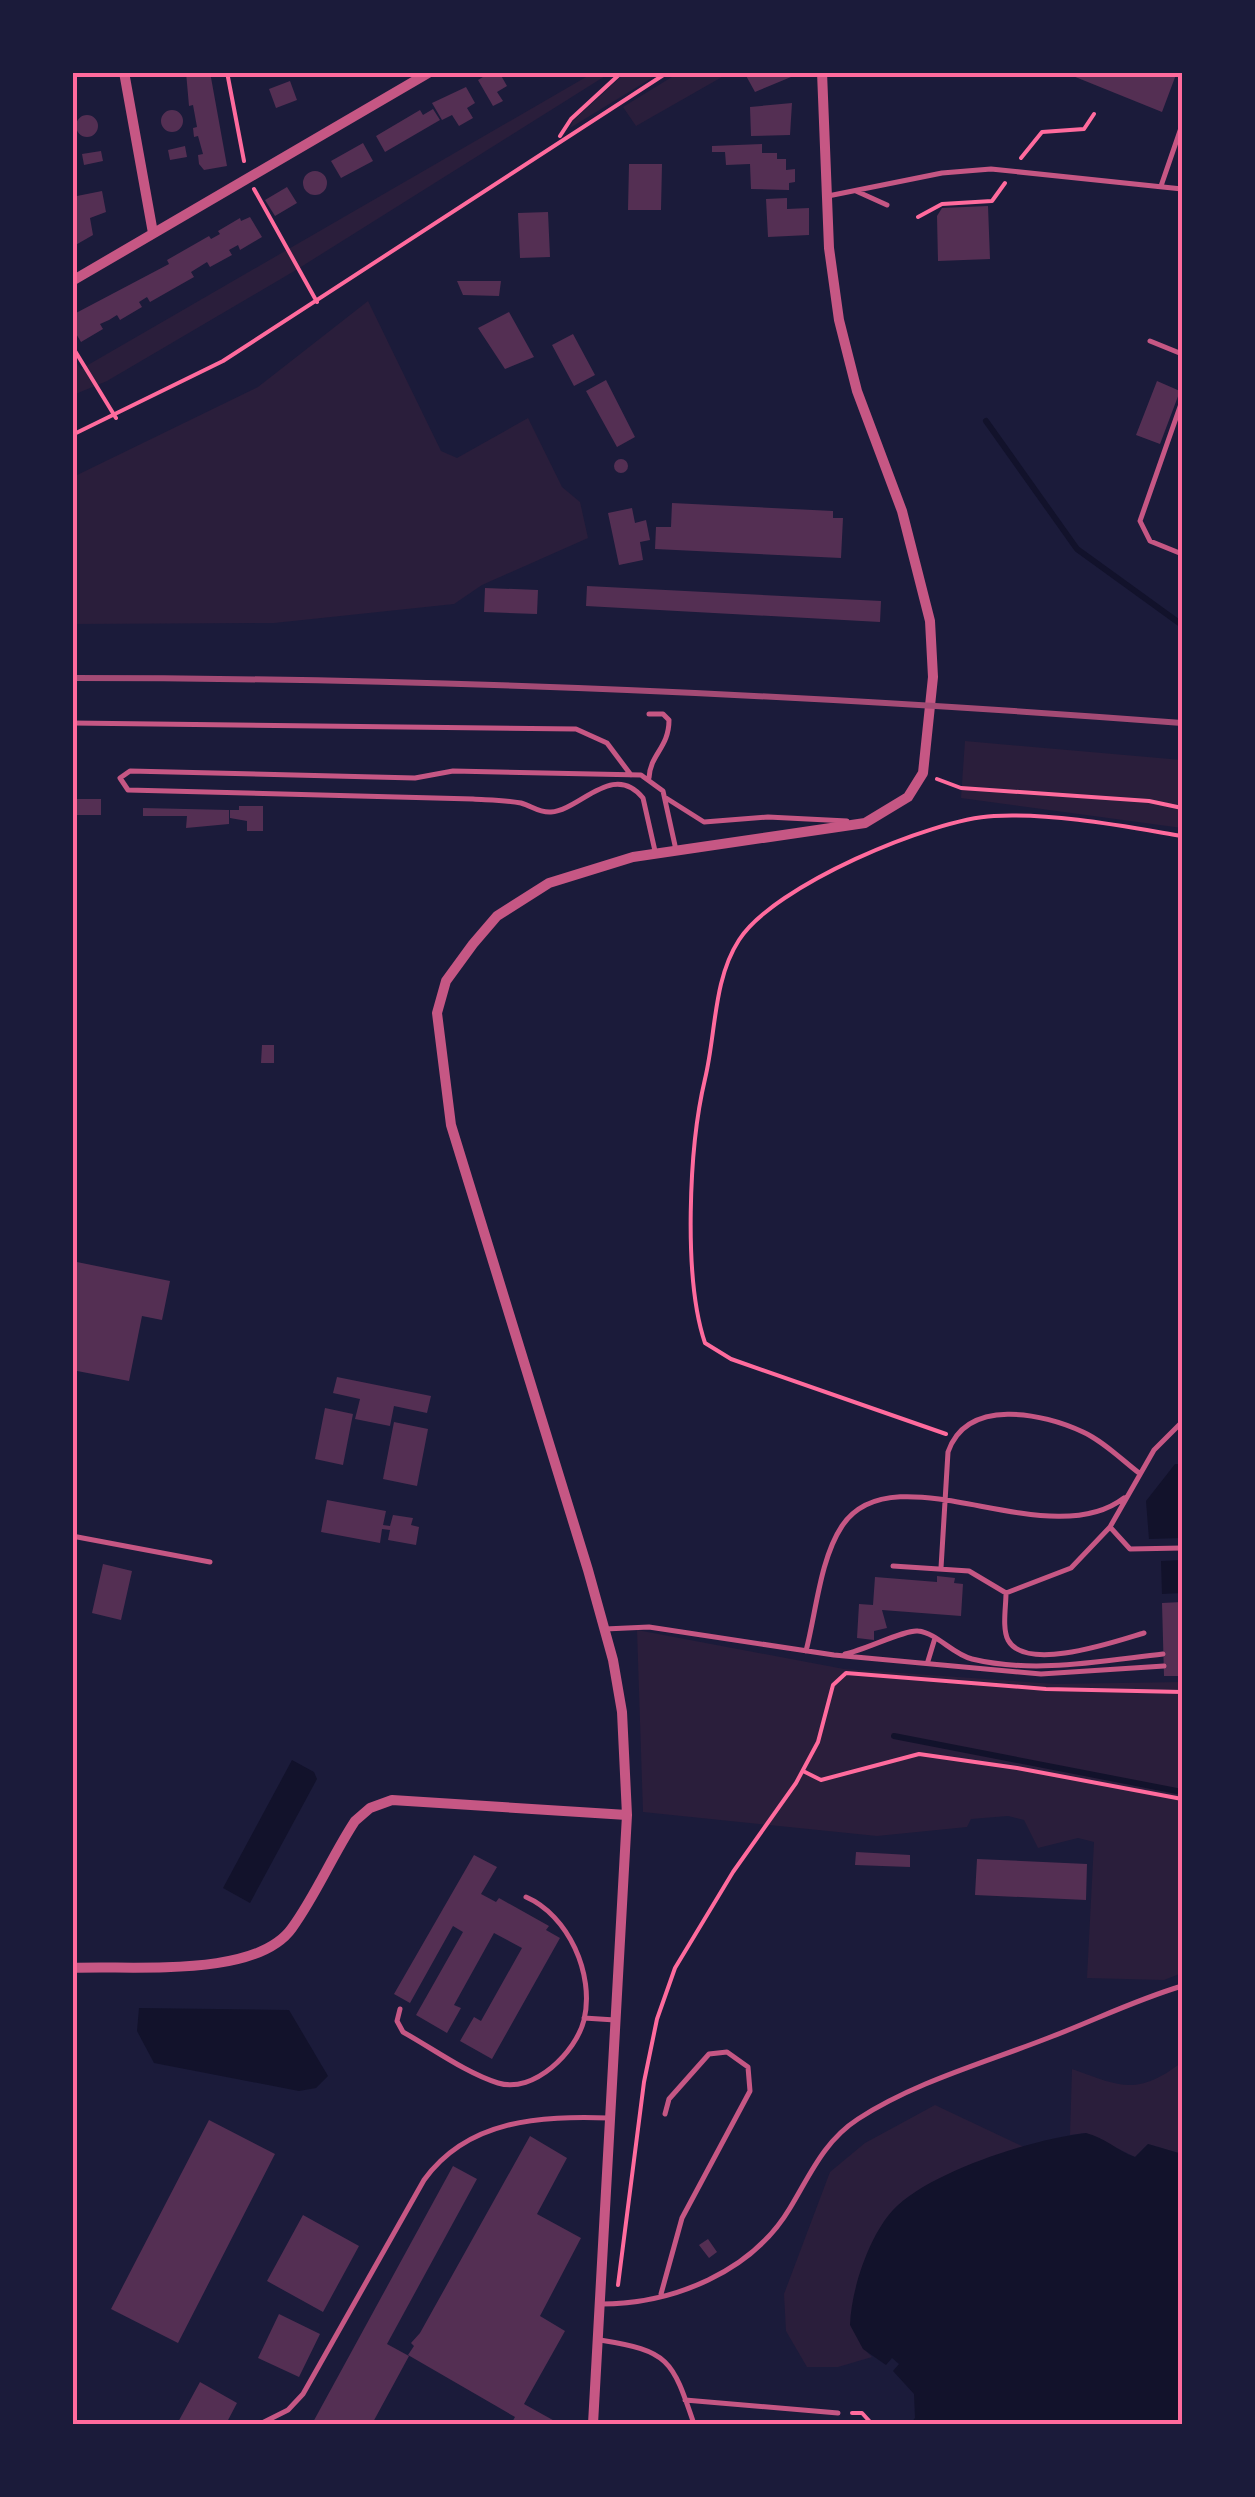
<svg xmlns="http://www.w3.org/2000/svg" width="1255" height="2497" font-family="'Playfair Display',serif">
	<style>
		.green { fill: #2a1e3b }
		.water { fill: #12122b }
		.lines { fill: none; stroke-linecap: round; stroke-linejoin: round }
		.stream { stroke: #12122b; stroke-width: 6 }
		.building { fill: #542f53 }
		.path { stroke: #ff6b9d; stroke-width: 4 }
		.service { stroke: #c65784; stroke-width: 5 }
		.minor { stroke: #c65784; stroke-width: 10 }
		.rail { stroke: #a44b75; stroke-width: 6 }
		.neatline { fill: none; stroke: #ff6b9d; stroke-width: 4 }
	</style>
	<rect width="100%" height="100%" fill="#1b1b3a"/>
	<path class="green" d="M626,72L660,73L570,128L573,121Z
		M680,72L729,73L636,126L623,107Z
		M593,73H610L296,270L107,381L73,395L72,356L81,369Z
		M368,301L441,451L457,458L528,418L562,487L580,502L588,538L482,585L454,604L274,623L73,624V477L258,387Z
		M965,741L1182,760V828L961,798Z
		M637,1630L844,1669L1055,1684L1182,1682V1973L1164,1980L1087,1978L1094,1842L1078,1838L1038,1848L1024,1820L1008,1816L971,1819L967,1827L877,1836L643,1812Z
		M1182,2062V2154L1148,2144L1135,2157L1086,2133L1070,2135L1072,2069C1121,2087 1138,2096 1182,2062Z
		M935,2105L1026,2148C941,2175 882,2192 857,2286C851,2312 851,2337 872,2357L838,2367H807L786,2331L784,2294L830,2172L865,2143Z"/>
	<path class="water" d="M1175,1464H1182V1538L1149,1539L1146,1501Z
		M1182,1560V1593L1162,1594L1161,1561Z
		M292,1760L314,1772L317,1779L250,1903L223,1888Z
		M139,2008L289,2010L328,2076L316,2088L299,2091L154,2063L137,2031Z
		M1086,2133C1106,2138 1116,2150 1135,2157L1148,2144L1182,2154V2424H910L915,2418L914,2394L893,2371L899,2364L892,2358L886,2365L863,2349L850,2325C851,2290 869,2236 893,2210C930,2171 1033,2139 1086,2133Z"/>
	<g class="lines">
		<path class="stream" d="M986,421L1077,549L1182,625
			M894,1736L1182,1792"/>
	</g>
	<path class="building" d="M186,72H210L227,166L204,170L199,164L198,155L203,154L198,136L194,137L193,128L197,127L193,105L189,106Z
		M491,72H499L507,86L497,92L503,101L493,106L478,80Z
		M744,72H789L791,77L755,92Z
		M1063,72H1177L1162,112Z
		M290,81L297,100L276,108L269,89Z
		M466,87L475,103L467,108L473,118L459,126L452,115L442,120L432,103Z
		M792,103L790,135L751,136L750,107Z
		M433,109L440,120L385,152L376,136L420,110L423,115Z
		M161 121a11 11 0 1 1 22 0a11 11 0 1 1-22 0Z
		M76 126a11 11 0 1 1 22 0a11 11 0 1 1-22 0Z
		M363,143L373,161L341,178L331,161Z
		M762,144V153H777V159H786V170L795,169V182L789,183V190L751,189L750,164L726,165L725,152H712V146Z
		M185,146L187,157L170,160L168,150Z
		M101,151L103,161L84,165L82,154Z
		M629,164H662L661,210H628Z
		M303 183a12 12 0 1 1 24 0a12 12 0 1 1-24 0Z
		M287,187L297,203L275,216L265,200Z
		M102,191L106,212L90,218L93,235L72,247V197Z
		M787,198V209L809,208V235L768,237L766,199Z
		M988,206L990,259L938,261L937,216L942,208Z
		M548,212L550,257L520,258L518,213Z
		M250,217L262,237L240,250L238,245L229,250L232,255L210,267L207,262L191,272L194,277L150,302L147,297L139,302L142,307L120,320L117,315L109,320L100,324L103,329L81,342L72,327L76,313L169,264L167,260L209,236L211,239L220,234L218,231L240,218L241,221Z
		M457,281H501L499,296L463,295Z
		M509,312L534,357L505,369L478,328Z
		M573,334L595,375L574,386L552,345Z
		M606,380L635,437L617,447L586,391Z
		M1157,381L1180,391L1160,444L1136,435Z
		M614 466a7 7 0 1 1 14 0a7 7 0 1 1-14 0Z
		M672,503L833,511V518H843L841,558L655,549L656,527H671Z
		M632,508L635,523L646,520L650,540L640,542L643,560L619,565L608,513Z
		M587,586L881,601L880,622L586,606Z
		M485,588L538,590L537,614L484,612Z
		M76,799H101V815H76Z
		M239,806H263V831H247V821L230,818V810H239Z
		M143,808L229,810V824L186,828L187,816H143Z
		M262,1045H274V1063H261Z
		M72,1261L170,1281L162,1320L142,1316L129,1381L72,1370Z
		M337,1377L431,1396L427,1413L394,1406L390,1426L355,1419L360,1399L333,1393Z
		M325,1408L353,1414L343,1465L315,1459Z
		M394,1422L428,1429L417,1486L383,1479Z
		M327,1500L386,1511L383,1525L390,1526L393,1515L413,1518L411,1525L419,1527L416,1545L388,1540L390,1530L382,1529L380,1543L321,1532Z
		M103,1564L132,1571L121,1620L92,1613Z
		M937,1576L955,1578L954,1583L963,1584L961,1616L882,1610L887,1628L874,1631V1640L857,1638L859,1604L873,1605L875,1577L937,1582Z
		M1182,1602V1676H1164L1162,1603Z
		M856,1852L910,1855V1867L855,1865Z
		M474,1855L497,1867L481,1894L496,1902L499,1898L549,1926L546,1930L560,1938L492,2059L460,2041L474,2017L481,2021L522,1948L494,1933L454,2005L461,2008L447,2033L416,2015L463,1932L453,1926L410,2003L394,1994Z
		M977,1859L1087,1864L1086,1900L975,1895Z
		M209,2120L275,2154L178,2343L111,2309Z
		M530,2136L567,2158L537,2214L581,2238L540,2316L565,2331L524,2404L560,2424H511L515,2417L408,2355L414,2346L411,2343L420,2333Z
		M453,2166L477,2179L387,2344L409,2356L372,2424H312Z
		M303,2215L359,2246L323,2312L267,2281Z
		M708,2239L717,2252L709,2258L699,2245Z
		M279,2314L320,2334L299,2377L258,2358Z
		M200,2382L237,2403L226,2424H177Z"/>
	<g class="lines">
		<path class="path" d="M227,72L244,161
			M560,136L571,119L622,72
			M1021,158L1042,132L1084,129L1094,114
			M254,189L317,302
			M918,217L942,204L992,201L1005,183
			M72,346L116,418
			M72,435L223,361L668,72
			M937,779L961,788L1149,801L1182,808
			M946,1434L731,1359L705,1343C683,1278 689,1146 705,1079C716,1034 713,980 739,940C773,886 931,819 994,816C1055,813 1122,826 1182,836
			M803,1771L821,1780L919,1754L1017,1768L1182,1799
			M618,2285L644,2082L657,2019L675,1968L733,1872L796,1783L818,1742L833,1685L846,1673L1046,1689L1182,1692
			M852,2413H862L872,2424"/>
		<path class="service" d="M1161,186L1182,125
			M856,191L887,205
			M828,196L942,173L991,169L1182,189
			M1150,341L1182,354
			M1182,401L1140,521L1150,541L1182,554
			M72,723L576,729L607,743L631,775
			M649,778C650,754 669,748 669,720L663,714H649
			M666,798L704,822L768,817L847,821
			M655,851L643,798C613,761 580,810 551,812C539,813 532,806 521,803C506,800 489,800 473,799L128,790L120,778L130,771L415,778L453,771L641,775L663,791L676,850
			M1110,1527L1130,1549L1182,1548
			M72,1536L210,1562
			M893,1566L969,1571L1006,1593
			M941,1568L948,1452C967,1397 1043,1413 1083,1432C1103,1441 1122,1460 1139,1473
			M1006,1593L1071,1568L1110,1527L1154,1450L1182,1422
			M1006,1593C1006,1607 1002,1628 1008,1640C1026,1673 1117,1641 1144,1633
			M605,1629L649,1627L834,1655L1041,1674L1164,1666
			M806,1651C816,1613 820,1559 842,1526C894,1448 1047,1557 1124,1498
			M845,1654C865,1650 906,1629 918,1631C937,1633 952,1654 972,1659C1034,1674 1101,1661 1163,1654
			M928,1661L935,1638
			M400,2009L397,2021L403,2032C432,2048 466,2073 498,2083C534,2094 576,2052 584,2020C595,1974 568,1915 526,1897
			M584,2018L615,2020
			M661,2294L682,2218L750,2091L748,2067L727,2052L709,2054L669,2099L665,2114
			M601,2304C673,2304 752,2272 790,2208C810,2175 824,2141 858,2119C915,2082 984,2063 1048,2038C1093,2021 1135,2000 1182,1986
			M600,2340C669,2351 672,2359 694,2424
			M685,2400L838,2413
			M262,2423L288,2410L303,2394L424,2180C468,2119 540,2116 609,2118"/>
		<path class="minor" d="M124,72L153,233
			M72,281L430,72
			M72,1968C132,1965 256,1979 292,1928C316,1895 332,1856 355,1821L370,1808L392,1800L627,1815
			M593,2424L627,1815L622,1712L613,1660L588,1570L451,1125L437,1013L446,981L473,944L497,916L549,883L633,857L865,823L908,797L923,773L933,677L930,621L902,511L857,391L839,320L829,248L822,72"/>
		<path class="rail" d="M72,678C443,678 813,695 1182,723"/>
	</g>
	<rect width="1255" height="2497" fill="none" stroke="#1b1b3a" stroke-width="150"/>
	<rect x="75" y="75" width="1105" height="2347" class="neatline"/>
</svg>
